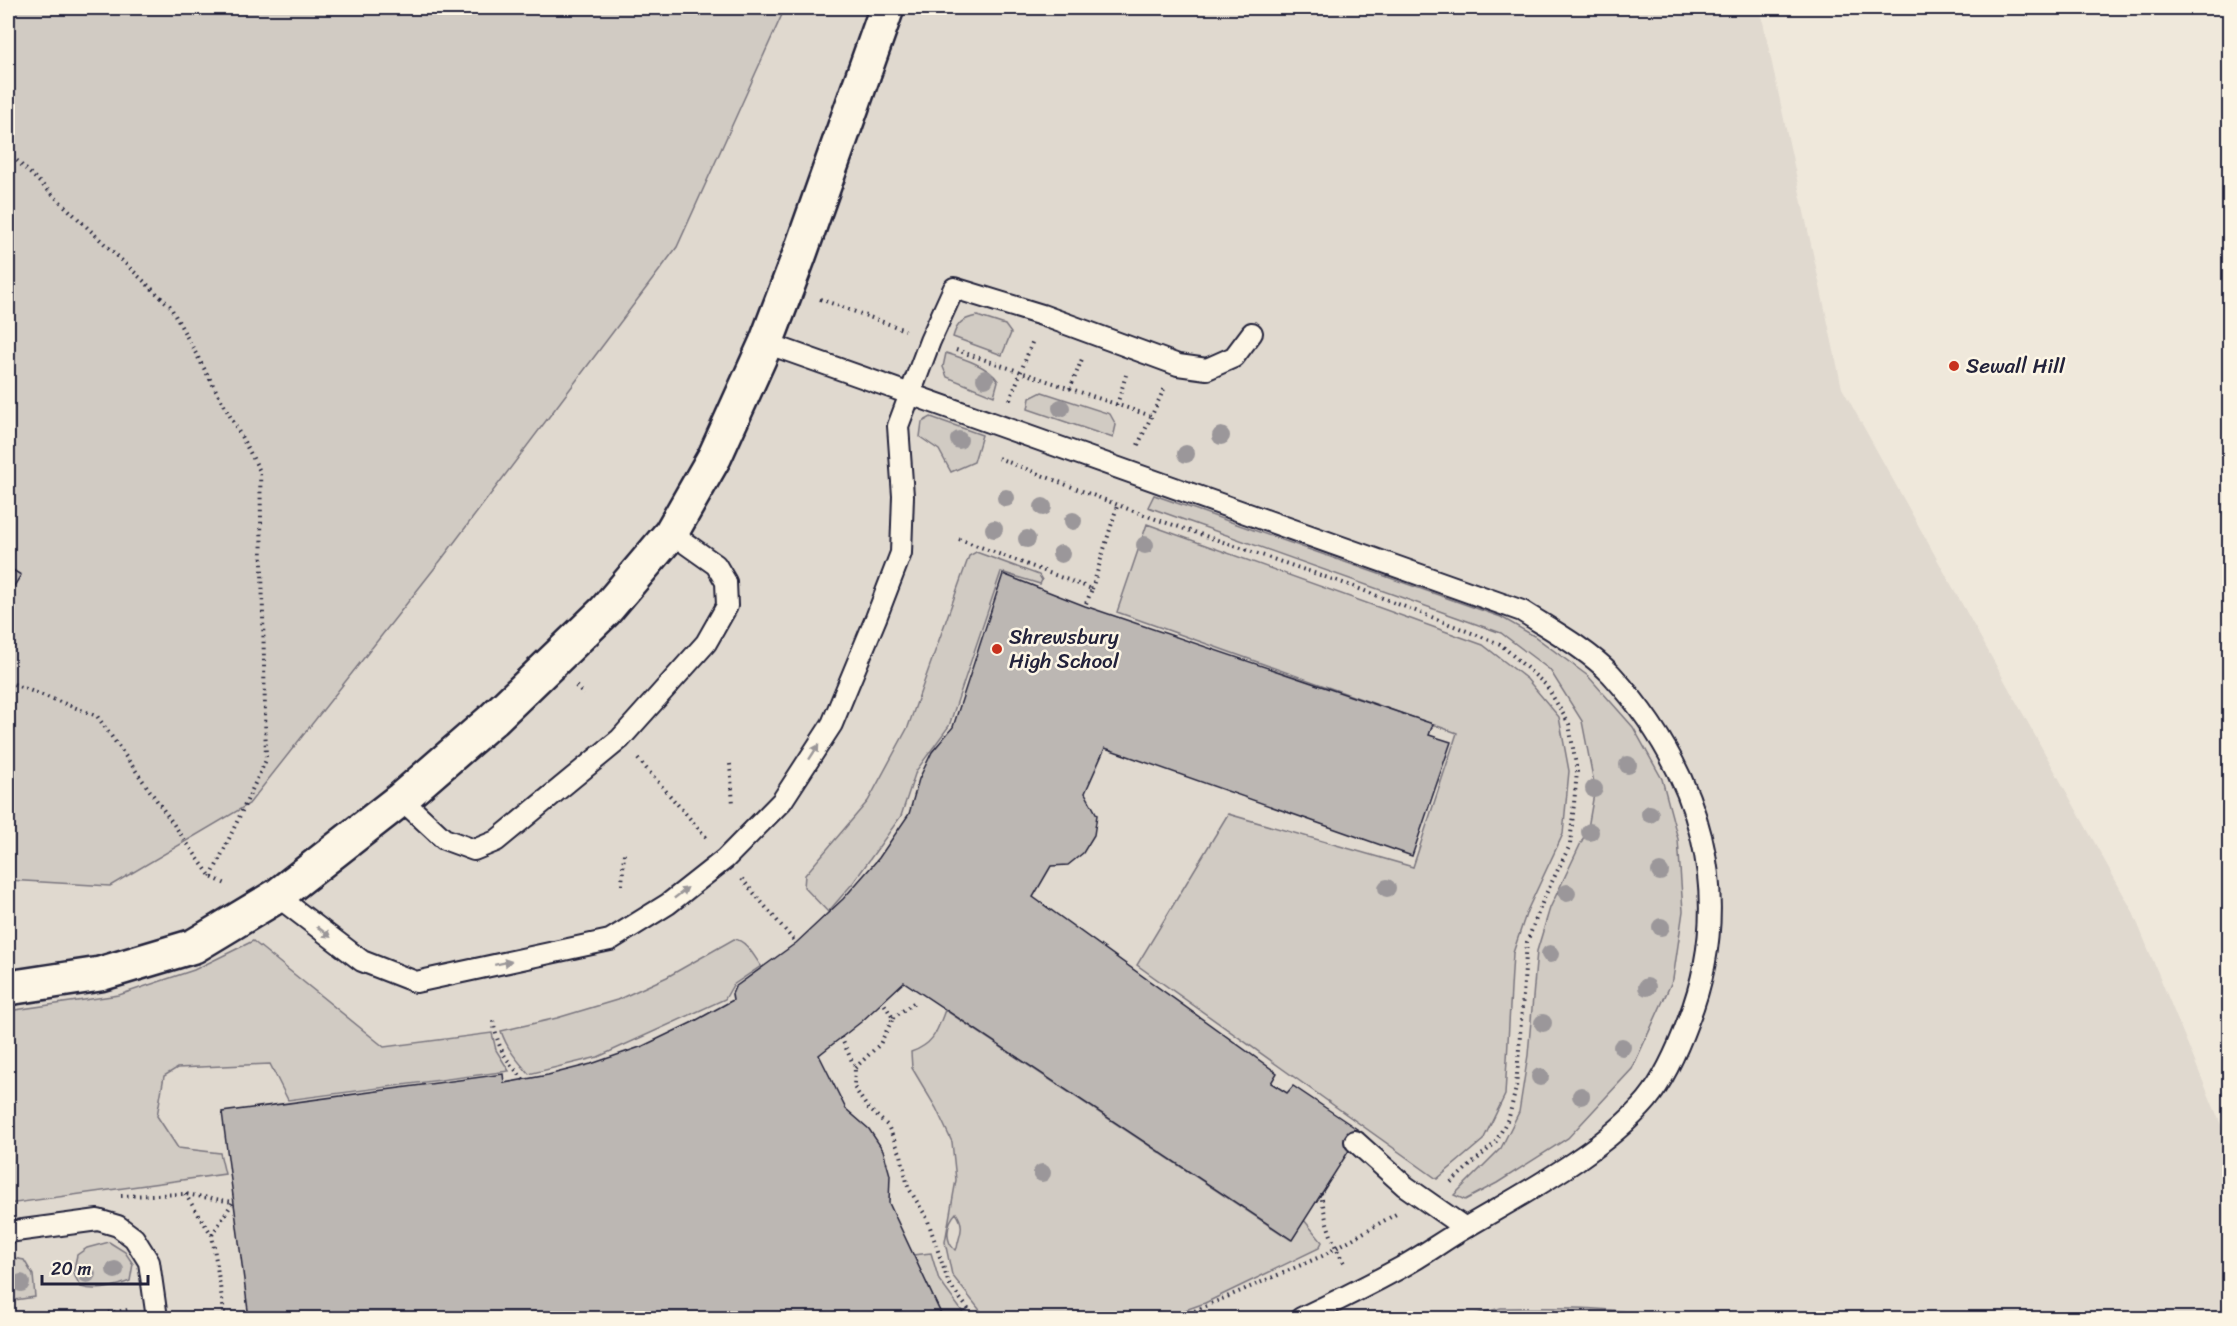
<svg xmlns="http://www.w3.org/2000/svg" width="2237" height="1326" font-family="Sriracha,sans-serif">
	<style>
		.built { fill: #e0d9cf }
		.green { fill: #d1cbc3; stroke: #7a767f; stroke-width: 1.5; fill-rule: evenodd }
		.building { fill: #bcb7b3; stroke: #22223b; stroke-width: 1.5 }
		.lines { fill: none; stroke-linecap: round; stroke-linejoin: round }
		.lane-casing { stroke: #22223b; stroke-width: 24 }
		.street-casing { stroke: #22223b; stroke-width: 38 }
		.path { stroke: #22223b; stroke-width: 4; stroke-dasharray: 1.5 4.5; stroke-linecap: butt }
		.lane { stroke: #fcf5e5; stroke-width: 20 }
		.street { stroke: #fcf5e5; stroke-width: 33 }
		.tree { fill: #9b979a }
		.oneway { fill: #9a9698 }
		.poi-dot { fill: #c8321e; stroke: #fcf5e5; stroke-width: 2 }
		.labels { text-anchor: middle; stroke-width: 5; stroke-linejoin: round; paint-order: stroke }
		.poi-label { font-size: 21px; fill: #22223b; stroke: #fcf5e5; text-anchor: start }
	</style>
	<rect width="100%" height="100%" fill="#efe8db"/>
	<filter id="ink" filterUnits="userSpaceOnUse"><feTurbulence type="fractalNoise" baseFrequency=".0167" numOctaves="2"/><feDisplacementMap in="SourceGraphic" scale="12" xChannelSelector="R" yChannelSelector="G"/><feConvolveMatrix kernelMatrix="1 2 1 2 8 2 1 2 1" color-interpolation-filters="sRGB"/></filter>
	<g filter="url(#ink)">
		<path class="built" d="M37,8H1760L1842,388L2132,910L2229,1144V1318H8V31Z"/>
		<path class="green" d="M8,8H785L677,247L441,560L249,804L110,886L8,880Z
			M977,316L1005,325L1011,333L1002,355L953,337C957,323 962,319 977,316Z
			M946,353C962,358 989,366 998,381L994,396L947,377L943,367Z
			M1042,392L1110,414L1116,425L1113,438L1028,409L1030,398Z
			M931,417L982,435L974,462L951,472L939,450L920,437L922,422Z
			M1154,495L1501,617L1534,636L1588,676L1633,727L1662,779L1678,839L1683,911L1673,979L1632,1069L1568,1138L1497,1183L1465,1200L1454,1195L1501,1148L1519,1112L1528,1055L1537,951L1550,908L1588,828L1595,788L1582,721L1550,670L1501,633L1148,507Z
			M1147,524L1483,645L1527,679L1559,717L1569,771L1563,834L1527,911L1513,953L1505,1095L1483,1140L1437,1179L1137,965L1228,814L1413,867L1457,733L1117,612Z
			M976,552L1039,575L1042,580L1040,584L1001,572L949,726L916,771L901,816L853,883L828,912L804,887L805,875L868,801L908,727L969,556Z
			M734,939C746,940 754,956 761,966L733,985L725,999L598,1057L529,1074C517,1060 507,1049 501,1031L557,1018L617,1000L667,977Z
			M253,941L384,1047L492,1033L496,1050L509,1071L288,1100L270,1064L177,1068L164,1076L157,1116L178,1148L220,1153L225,1174L8,1204V1011L119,995L194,970Z
			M945,1010L1291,1240L1304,1220L1322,1242L1319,1248L1205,1303L1163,1318H986L952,1275L945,1242L956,1180L952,1142L936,1108L912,1068L911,1052C934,1044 937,1031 945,1010ZM956,1213C966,1227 959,1234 957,1248L955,1250C944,1241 947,1222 956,1213Z
			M109,1242L125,1252L133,1264L130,1281C115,1287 98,1292 81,1287L73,1273L77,1255L87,1248Z
			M931,1253L939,1280L967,1318H943L913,1255Z
			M8,1257L24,1260L33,1275L35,1297L8,1301Z
			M1501,1308C1553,1308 1608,1305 1658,1318H1461Z"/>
		<path class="building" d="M8,567L21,575L11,591L8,589Z
			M1003,574L1085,606L1433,724L1429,735L1451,742L1412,856L1105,748L1085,793L1097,815L1094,835L1083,853L1068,865L1051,866L1033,897L1277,1073L1271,1083L1287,1093L1293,1086L1363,1133L1355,1141L1292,1240L904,982L861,1022L819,1055L846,1109L869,1129L883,1150L890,1175L889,1203L943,1318H249L222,1112L503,1074L504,1083L548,1075L591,1064L643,1046L693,1022L733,1000L732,994L735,987L796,943L843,899L879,858L909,814L919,779L932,752L953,727Z"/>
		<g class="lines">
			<g class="lane-casing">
				<path id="lane" d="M766,343L1522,611C1550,629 1588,650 1611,674C1700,772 1737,895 1688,1021C1678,1048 1665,1078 1647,1100C1603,1152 1524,1193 1465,1228C1444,1240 1424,1255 1402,1267C1369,1285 1335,1302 1301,1318
					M401,799L444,839L474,850L496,841L620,739L706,643L727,606L726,582L716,565L671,533
					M277,896L362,961L416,982L610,940L668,904L725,859L782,801L832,724L876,618L901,553L903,496L898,426L930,341L954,288L1042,315L1178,365L1207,369L1234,357L1252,333
					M1355,1141L1405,1186L1465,1228
					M8,1232L98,1220L118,1226L134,1238L149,1262L157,1318"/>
			</g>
			<g class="street-casing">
				<path id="street" d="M8,988L100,974L194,946L277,896L401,799L492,720L605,611L671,533L715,456L766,343L799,256L887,8"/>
			</g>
			<path class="path" d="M8,139L12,156L170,306L260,471L266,760L211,877
				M820,299L905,330
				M956,350L1151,416
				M1070,389L1082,359
				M1010,400L1033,340
				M1117,405L1126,375
				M1138,445L1164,389
				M998,458L1141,514L1352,586L1500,644L1546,685L1569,724L1577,772L1570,845L1544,898L1527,942L1516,1088L1509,1117L1495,1143L1449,1184
				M959,539L1092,589L1085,606
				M1092,589L1118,503
				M8,682L97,716L211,877L228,885
				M576,686L584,695
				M638,759L706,837
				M730,764L733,804
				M742,879L796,943
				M622,885L624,853
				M893,1018L916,1001
				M493,1021C499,1051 504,1057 524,1080
				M841,1037L855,1068L854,1087L867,1107L888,1126L901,1155L908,1187L927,1218L949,1284L975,1318
				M855,1068L880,1044L893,1018L883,1002
				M1321,1193C1325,1220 1331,1242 1346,1266
				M185,1194L212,1235L225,1318
				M121,1196L185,1194L233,1202L212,1235
				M108,1313L128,1310
				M1178,1318L1322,1256L1396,1214"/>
			<use href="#lane" class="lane"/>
			<use href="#street" class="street"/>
		</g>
		<g class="tree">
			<circle cx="985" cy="379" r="9"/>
			<circle cx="1061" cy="408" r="9"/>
			<circle cx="1221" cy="436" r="9"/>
			<circle cx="959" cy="440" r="9"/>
			<circle cx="1186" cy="454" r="9"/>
			<circle cx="1006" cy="498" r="9"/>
			<circle cx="1043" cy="507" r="9"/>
			<circle cx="1073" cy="521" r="9"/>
			<circle cx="994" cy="529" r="9"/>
			<circle cx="1027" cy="539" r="9"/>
			<circle cx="1145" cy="545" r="9"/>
			<circle cx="1061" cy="554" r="9"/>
			<circle cx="1628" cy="765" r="9"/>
			<circle cx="1594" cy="789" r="9"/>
			<circle cx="1650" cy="814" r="9"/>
			<circle cx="1590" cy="832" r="9"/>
			<circle cx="1660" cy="872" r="9"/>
			<circle cx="1387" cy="888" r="9"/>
			<circle cx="1567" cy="893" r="9"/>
			<circle cx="1661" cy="927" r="9"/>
			<circle cx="1550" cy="954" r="9"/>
			<circle cx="1647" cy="987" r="9"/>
			<circle cx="1543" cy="1023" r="9"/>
			<circle cx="1622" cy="1047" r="9"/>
			<circle cx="1540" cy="1077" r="9"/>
			<circle cx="1581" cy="1096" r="9"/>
			<circle cx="1042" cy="1173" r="9"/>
			<circle cx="115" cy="1270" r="9"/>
			<circle cx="87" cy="1274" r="9"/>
			<circle cx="21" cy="1283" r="9"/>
		</g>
		<defs><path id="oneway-solid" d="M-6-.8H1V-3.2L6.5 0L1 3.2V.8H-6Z" transform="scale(1.5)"/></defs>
		<g class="oneway">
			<use href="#oneway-solid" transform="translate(814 752) rotate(-57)"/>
			<use href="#oneway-solid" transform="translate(681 893) rotate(-38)"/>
			<use href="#oneway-solid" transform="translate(324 932) rotate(38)"/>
			<use href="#oneway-solid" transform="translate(503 963) rotate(-12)"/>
		</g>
	</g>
	<g class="poi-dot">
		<circle cx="1954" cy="366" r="6"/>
		<circle cx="997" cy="649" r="6"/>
	</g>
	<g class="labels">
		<g class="poi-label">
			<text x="1966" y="373">Sewall Hill</text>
			<text x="1009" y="644">Shrewsbury<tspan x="1009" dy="24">High School</tspan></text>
		</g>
	</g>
	<rect width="2237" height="1326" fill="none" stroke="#fcf5e5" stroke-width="30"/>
	<rect x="15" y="15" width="2207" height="1296" fill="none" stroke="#22223b" stroke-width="2" filter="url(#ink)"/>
	<path d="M42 1275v9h106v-9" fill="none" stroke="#22223b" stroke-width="3"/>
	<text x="51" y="1275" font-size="18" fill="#22223b" stroke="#fcf5e5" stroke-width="4.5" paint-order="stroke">20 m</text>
</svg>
